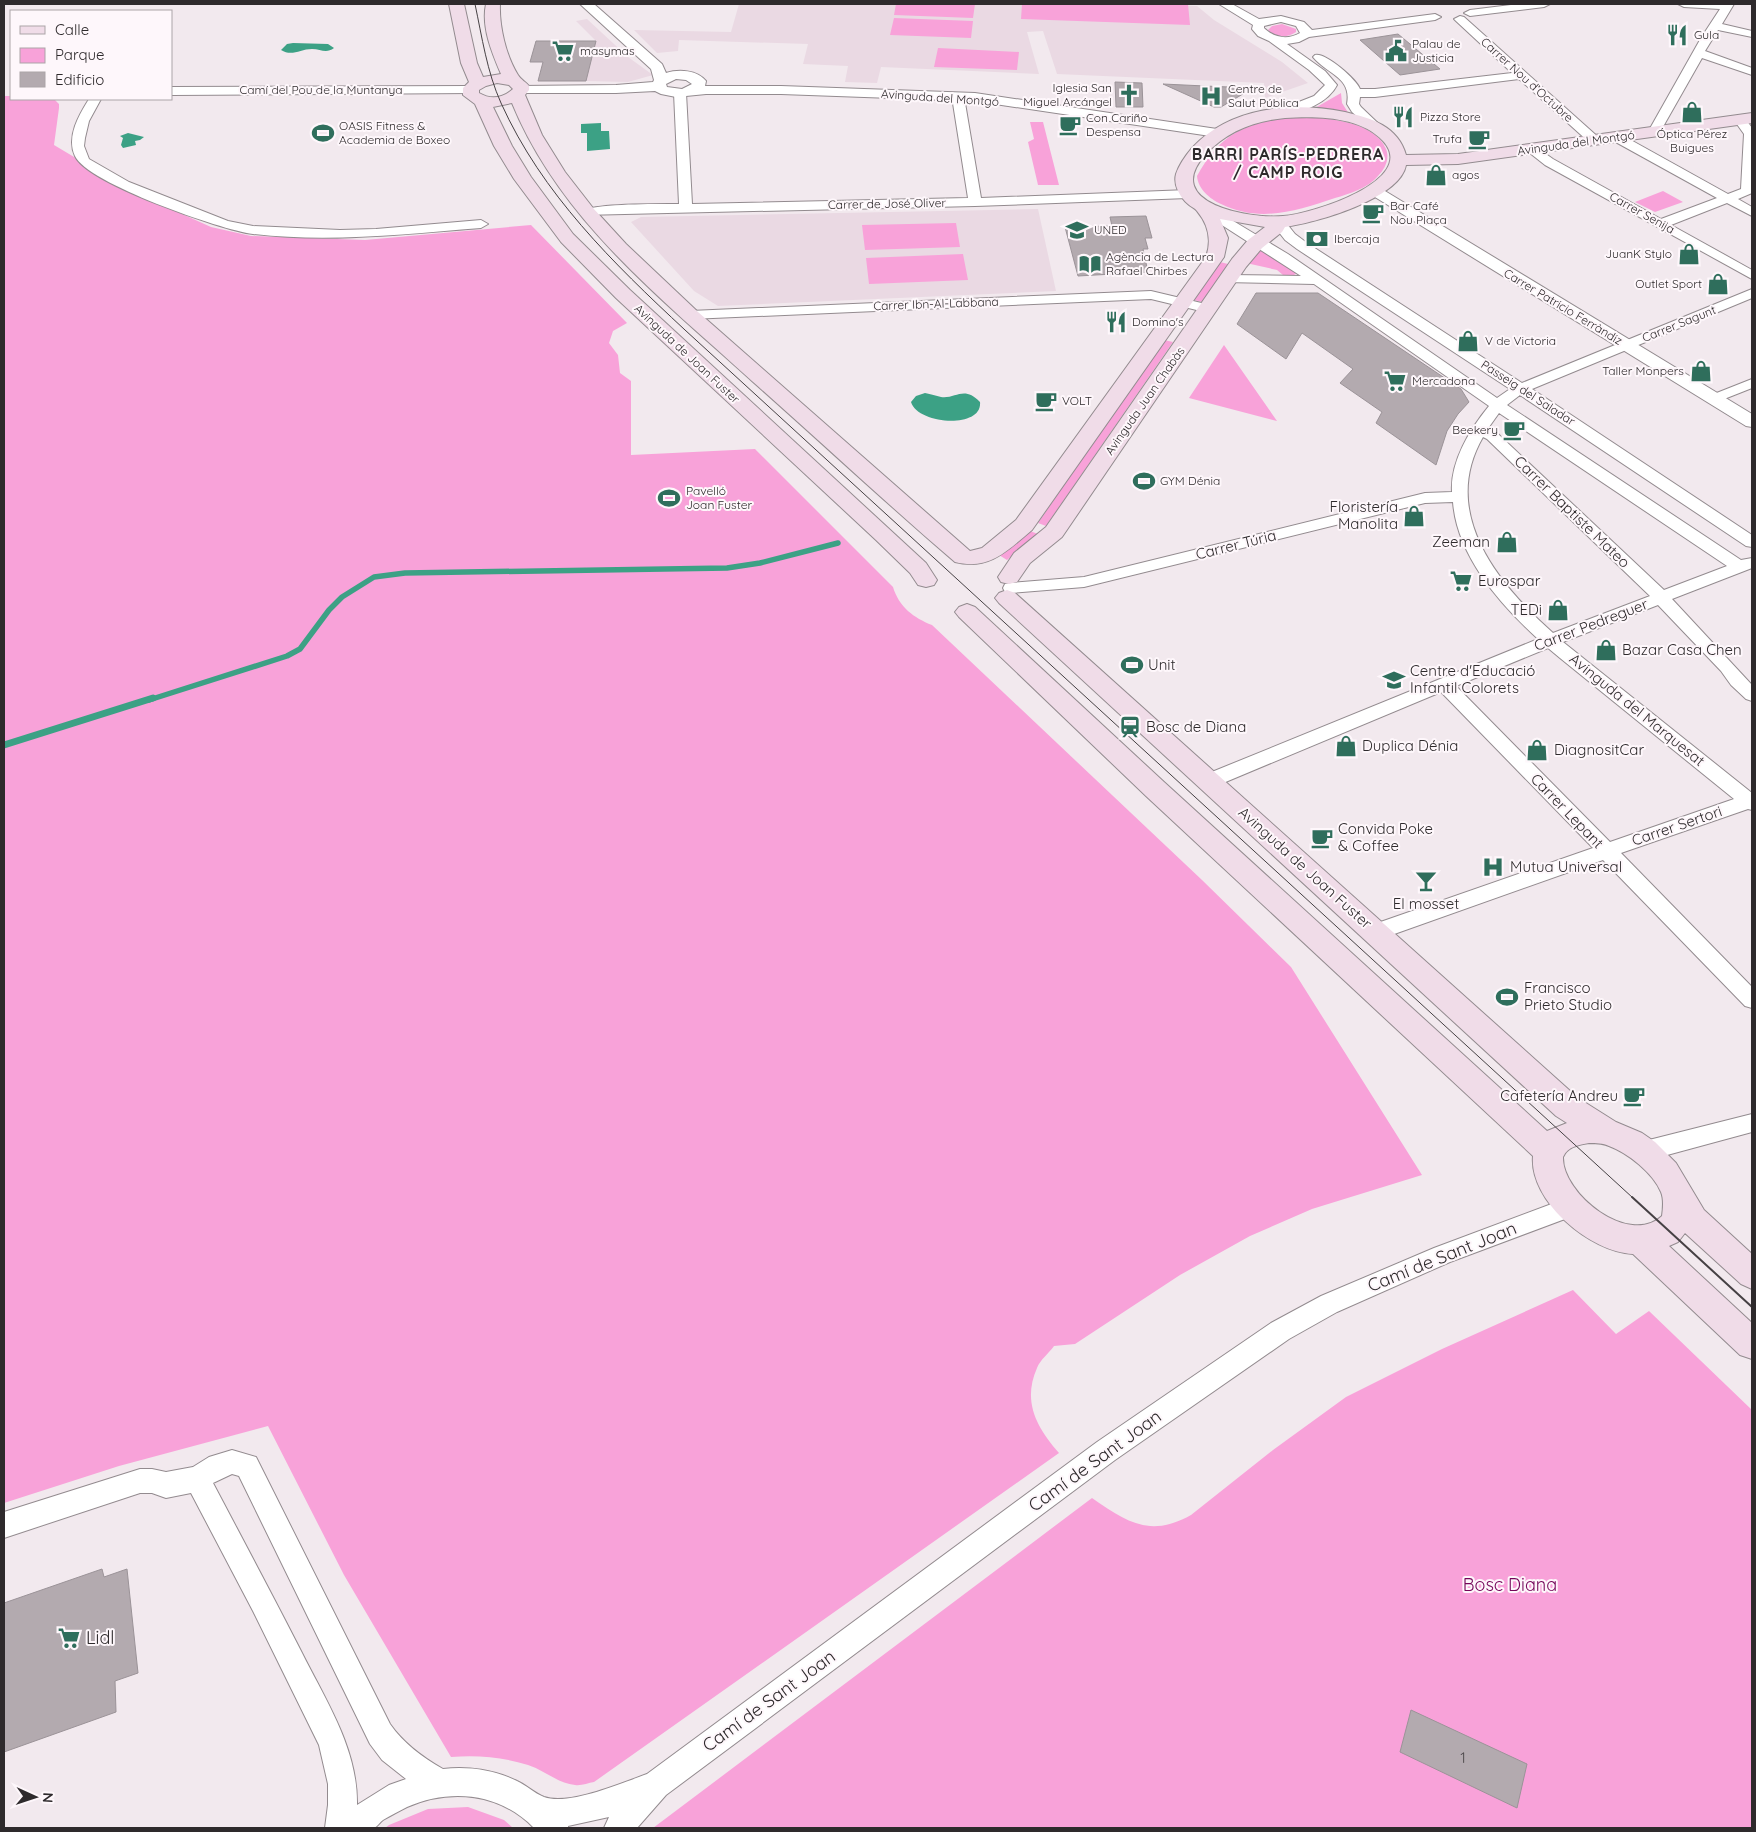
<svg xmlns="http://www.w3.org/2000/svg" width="1756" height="1832" font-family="Quicksand,sans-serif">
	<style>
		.built { fill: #ead9e3 }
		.green { fill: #f8a2d9 }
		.water { fill: #3ca185 }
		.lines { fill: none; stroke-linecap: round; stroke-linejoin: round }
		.stream-far1 { stroke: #3ca185; stroke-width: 5.5 }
		.stream { stroke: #3ca185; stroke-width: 7 }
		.building { fill: #b3aaaf; stroke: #9b9398 }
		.minor-casing { stroke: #938b8f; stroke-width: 2 }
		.tertiary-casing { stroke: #938b8f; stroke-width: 2 }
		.secondary-casing { stroke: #938b8f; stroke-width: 2 }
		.minor { fill: #fff; fill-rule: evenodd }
		.tertiary { fill: #fff; fill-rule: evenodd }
		.secondary { fill: #f0dce8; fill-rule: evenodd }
		.tram-far1 { stroke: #464144; stroke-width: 1 }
		.tram { stroke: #464144; stroke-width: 2 }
		.labels { text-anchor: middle; stroke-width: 4; stroke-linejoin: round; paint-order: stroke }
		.far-poi-label { font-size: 12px; fill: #2e2a2c; stroke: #fef7fb; text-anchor: start }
		.far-street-label { font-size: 12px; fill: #2e2a2c; stroke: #fef7fb }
		.poi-label { font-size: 15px; fill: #2e2a2c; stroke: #fef7fb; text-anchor: start }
		.street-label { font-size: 15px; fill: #2e2a2c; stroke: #fef7fb }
		.near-number-label { font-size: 15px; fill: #4f4a4d }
		.far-district-label { font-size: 16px; font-weight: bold; letter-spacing: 1px; fill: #2e2a2c; stroke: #fef7fb }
		.near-street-label { font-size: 18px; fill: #2e2a2c; stroke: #fef7fb }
		.near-park-label { font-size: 18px; fill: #740559; stroke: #fef7fb }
		.near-poi-label { font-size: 18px; fill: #2e2a2c; stroke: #fef7fb; text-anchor: start }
	</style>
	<rect width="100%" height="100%" fill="#f2e9ee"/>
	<path class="built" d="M739,4H1126L1197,6L1214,20L1282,62L1308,83L1265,98L1264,83L1057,74L1043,31L1027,32L1039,74L881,67L877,83L845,82L848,66L803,64L808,44L679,40L678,51L657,53L634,30L731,32Z
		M587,19L628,57L653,75L628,82L586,81L596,41L576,21Z
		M1038,209L1056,291L718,306L694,291L631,222L641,217Z"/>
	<path class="green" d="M896,4H975L973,18L894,15Z
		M1022,4H1188L1190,25L1021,19Z
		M894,18L973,21L971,38L890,35Z
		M1282,24L1296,29V32C1288,38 1275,38 1268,30L1272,26Z
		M938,48L1019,52L1017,70L934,67Z
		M1341,93L1342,103L1349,114L1315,108Z
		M4,96H11V99H54L59,104V108L54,145L131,191L211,227L251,236L365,240L531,225L627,323L613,331L609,343L618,355L620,373L631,381V455L755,449L893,587C899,607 914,618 932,625L1202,880L1291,967L1422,1175L1312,1209L1250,1236L1180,1275L1075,1344L1054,1346C1049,1353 1040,1360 1037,1368C1022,1402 1037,1428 1059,1453L594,1782C588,1783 581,1786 575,1785C557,1783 544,1770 528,1765C502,1757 478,1755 451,1757L344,1575L268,1426L119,1466L4,1503Z
		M1298,116C1325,118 1374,120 1386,149C1390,159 1385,169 1378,176C1368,188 1349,194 1335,198C1296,211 1260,223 1221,204C1210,199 1198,189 1197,176C1223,129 1248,123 1298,116Z
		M1030,122H1043L1059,185H1038L1028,142L1034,139Z
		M1663,191L1683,202L1655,212L1635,202Z
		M956,223L960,247L865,250L862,225Z
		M1262,249L1297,273L1294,275H1283L1277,270L1246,263L1258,250Z
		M963,254L968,280L869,284L866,258Z
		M1220,262L1228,264L1202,302L1194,300Z
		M1164,340L1173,342L1046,526L1038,523Z
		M1224,345L1277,421L1189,398Z
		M1030,531L1038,534L1007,560L999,555Z
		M1573,1290L1616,1334L1649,1311L1752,1410V1828H653L1092,1498C1127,1522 1150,1538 1191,1515L1273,1450L1346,1397L1442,1349Z
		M468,1807L504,1820L513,1828H385L389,1825L428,1809Z"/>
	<path class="water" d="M293,43L328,44L334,48C326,54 321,49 312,49C300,49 292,57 281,50L287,44Z
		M601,123V131H609L610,149L587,151V133H581V124Z
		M128,133L144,137L140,140L135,141L136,145L123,148L121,145L123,138L120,136Z
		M925,393C931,394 936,396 941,397C956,399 964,385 980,402C983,429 918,425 911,402L916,396Z"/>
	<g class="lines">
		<path class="stream-far1" d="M149,700L287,656L300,649L329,610L342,597L374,577L405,573L727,568L760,563L838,543"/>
		<path class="stream" d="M4,745L153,698"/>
	</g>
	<path class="building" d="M1398,34L1440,69L1400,75L1360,40Z
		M536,41H596L586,81H538L543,62H530Z
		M1115,82L1142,83L1143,107H1116Z
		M1163,84L1205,86L1253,88L1221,107H1214Z
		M1146,216L1152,238H1145L1148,249H1143L1148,272L1078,276L1065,227L1112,226L1110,217Z
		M1256,293H1318L1461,389L1469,402L1458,414L1447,431L1436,465L1376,423L1382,412L1340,383L1353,369L1302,333L1286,359L1237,324Z
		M102,1569L104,1577L127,1569L138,1673L115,1681L116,1712L4,1752V1603Z
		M1411,1710L1527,1764L1517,1808L1400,1752Z"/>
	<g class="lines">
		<g class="minor-casing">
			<path id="minor" d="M1219,4H1232L1259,19L1281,16L1304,22L1312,30L1435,14L1441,17L1435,20L1309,37L1299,42L1287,44L1325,71L1337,85C1328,103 1304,111 1285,116L1281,115L1279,112L1281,109L1314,96L1325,85L1309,70L1269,41L1258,36L1252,29L1253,25ZM1281,22L1296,26L1300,33C1288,40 1274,38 1264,28V26Z
				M1519,4H1550L1544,7L1470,16L1464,13L1470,10Z
				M1678,4H1734L1722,24L1752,31V37L1718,30L1705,51L1752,68V75L1702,58L1660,132L1654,136L1648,132L1701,38L1720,9L1684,7Z
				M1460,16L1464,17L1598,137L1600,140L1598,143H1590L1519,79L1375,97H1360L1359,104L1361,107L1383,128L1377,132L1373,131L1352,112L1347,104C1352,77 1328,75 1313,57L1315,55C1325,52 1356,79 1360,89H1375L1512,73L1456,21L1454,19Z
				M470,86L474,87L476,90L474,93L171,95V87Z
				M680,89L686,93L692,204L968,198L952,97L958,93L964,97L981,198L1188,190L1194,194L1188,198L975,206L582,215L580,212C589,203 663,204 679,204L674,93Z
				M89,99H101L89,121L85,138L84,146L89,159L129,182L228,221L253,226L340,230L376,229L481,220L488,224L481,228C406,234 329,243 253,234C221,230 87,183 75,156C66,137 79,115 89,99Z
				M1740,116L1744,117L1752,128V193L1738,199L1752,207V216L1727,203L1671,225L1752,270V279L1545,165L1526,150L1528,147H1536L1553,159L1661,219L1717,198L1612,140L1610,137L1612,134H1620L1728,194L1741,189L1744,134L1734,120Z
				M1205,204L1288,254L1497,398L1510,389L1297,249L1285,240L1271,222L1273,219H1283L1295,234L1307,243L1522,383L1752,289V298L1532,389L1752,535V547L1746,546L1520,395L1507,405L1741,560L1752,558V568L1672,599L1752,685V701L1746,699L1731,685L1721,671L1658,605L1563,642L1752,793V810L1748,809L1621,853L1752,987V1008L1745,1006L1603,860L1383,938L1376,940L1369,938L1366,932L1369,926L1593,848L1441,692L1216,786L1209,788L1202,786L1200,781L1202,776L1538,639C1500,604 1457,556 1453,502L1425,503L1084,587L1011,593L1005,592L1003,588L1005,584L1011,583L1084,577L1425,493L1452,492C1450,462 1470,429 1489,406L1314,284L1224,282L1222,279L1229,275L1301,276L1200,211L1198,208L1200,205ZM1499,413L1727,566L1664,590L1497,433L1489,427ZM1483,437L1487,439L1650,596L1553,633C1498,584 1439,513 1483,437ZM1548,648L1560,658L1734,799L1610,842L1456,686Z
				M1151,291L1214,306L1216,309L1209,313L1151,299L690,319L685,318L683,315L685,312L690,311Z
				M1752,379V388L1714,403L1709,402L1707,399L1709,396Z
				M1752,1114V1132L1645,1161L1637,1158L1634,1151L1637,1144L1645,1141Z
				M1573,1196L1581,1199L1584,1206L1581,1213L1450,1262L1337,1312L1289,1339L1115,1460L666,1795L637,1828H604L609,1817L568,1826V1828H534C500,1793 451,1788 407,1807C399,1811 390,1816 383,1820C380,1822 378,1826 374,1828C368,1831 334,1828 325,1828L328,1805V1784L319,1745L253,1611L191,1493L166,1498L152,1493H140L4,1538V1512L140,1469H152L166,1472L193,1467L209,1457L232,1450L256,1457L390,1724C404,1744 422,1757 443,1769C468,1766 495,1770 517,1781C526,1785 534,1793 544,1797C569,1806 622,1783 647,1774L1097,1442L1271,1323L1321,1296L1434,1248ZM232,1474L239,1476L370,1744L382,1760L406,1779L389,1785L357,1805C358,1749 326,1701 302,1653C273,1596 243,1540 213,1483Z"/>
		</g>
		<g class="tertiary-casing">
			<path id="tertiary" d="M580,4H594L662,64L666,73C679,69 697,70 706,81L705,86H781L975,93L1217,129L1222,130L1224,133L1222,136L1217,137L975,101L781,94H706L676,97L661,94L655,91L616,93H516L514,90L516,87L521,86L616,85L653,82L654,80L651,69ZM676,79L686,80L692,84L682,89L667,87L666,84Z
				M1375,186L1380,188L1752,414V427L1746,426L1370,194L1367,191L1370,188Z"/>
		</g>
		<g class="secondary-casing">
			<path id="secondary" d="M449,4H464L477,63L483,77L501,74C492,53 481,27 486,4H500C499,26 506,56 518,75C521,80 526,82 529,86V90L525,95L542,135L565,172L593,208L626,244L698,312L970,551L982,548L1016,520L1206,257C1212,240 1208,224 1197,211C1195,208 1191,207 1188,204C1180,197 1173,185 1176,174C1179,165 1186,155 1192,148C1230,107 1292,101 1345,112C1371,118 1398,126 1406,155L1458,154L1752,113V123L1458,164L1406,165C1400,199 1315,223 1285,227L1282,232L1262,248L1246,267L1062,537L1030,563L1017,582L1009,584L1001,582L998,577L1014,553L1046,527L1232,259L1248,240L1265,227L1220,219L1228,238L1224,257L1032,530C1008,550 989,571 955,562C886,503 820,441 752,381C661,298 560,220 512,103L493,107L512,146L531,177L573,234L630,290L926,563L937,580L934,585L926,587L918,585L910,573L876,540L616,298L561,242L514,179L494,146L475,104L463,95V88L469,82L461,63ZM497,83L509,85L513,89C503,98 491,100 479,93V90L486,86ZM1285,118C1316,116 1360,116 1383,141C1420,181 1308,215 1283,216C1250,219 1161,204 1205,155C1227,131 1254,121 1285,118Z
				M1007,590L1015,593L1578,1098L1616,1122L1642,1133L1655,1142L1676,1163L1704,1210L1752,1254V1289L1741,1284L1685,1233L1678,1242L1669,1246L1752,1323V1359L1740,1355L1633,1254C1590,1252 1529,1201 1533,1156L1146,796L959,617L955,612L959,607L967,604L975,607L1164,782L1547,1131L1567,1123L1556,1116L999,603L995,598L999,593ZM1589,1143C1596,1143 1603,1143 1609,1146C1628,1153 1653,1173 1661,1192C1664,1199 1663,1209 1662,1216C1629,1247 1562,1194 1563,1157C1568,1146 1579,1145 1589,1143Z"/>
		</g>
		<use href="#minor" class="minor"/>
		<use href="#tertiary" class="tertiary"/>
		<use href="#secondary" class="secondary"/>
		<path class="tram-far1" d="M475,4C482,37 487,72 501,103C542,194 613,263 685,330L1633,1198"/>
		<path class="tram" d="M1632,1197L1752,1307"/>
	</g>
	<defs>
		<g id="restaurant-bare" transform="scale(1.725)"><path d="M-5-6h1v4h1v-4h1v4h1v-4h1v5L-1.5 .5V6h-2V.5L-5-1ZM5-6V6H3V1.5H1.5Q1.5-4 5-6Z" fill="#2f6e5c" stroke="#fef7fb" stroke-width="2.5" paint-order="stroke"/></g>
		<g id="supermarket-bare" transform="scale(1.725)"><path d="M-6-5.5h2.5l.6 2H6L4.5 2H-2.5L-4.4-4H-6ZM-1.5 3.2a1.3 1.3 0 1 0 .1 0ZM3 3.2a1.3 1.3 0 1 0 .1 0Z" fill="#2f6e5c" stroke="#fef7fb" stroke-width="2.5" paint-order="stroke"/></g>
		<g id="civic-bare" transform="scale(1.725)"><path d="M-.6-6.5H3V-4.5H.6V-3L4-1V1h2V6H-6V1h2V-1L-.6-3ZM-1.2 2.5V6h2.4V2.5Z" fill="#2f6e5c" stroke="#fef7fb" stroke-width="2.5" paint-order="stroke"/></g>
		<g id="church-bare" transform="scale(1.725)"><path d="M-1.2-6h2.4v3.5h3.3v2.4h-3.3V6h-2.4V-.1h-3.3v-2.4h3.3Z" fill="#2f6e5c" stroke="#fef7fb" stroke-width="2.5" paint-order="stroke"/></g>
		<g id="hospital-bare" transform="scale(1.725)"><path d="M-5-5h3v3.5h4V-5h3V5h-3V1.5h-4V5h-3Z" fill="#2f6e5c" stroke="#fef7fb" stroke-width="2.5" paint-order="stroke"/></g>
		<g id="shop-bare" transform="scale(1.725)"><path d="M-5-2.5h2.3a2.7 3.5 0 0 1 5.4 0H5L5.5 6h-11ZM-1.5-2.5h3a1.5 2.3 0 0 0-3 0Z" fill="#2f6e5c" stroke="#fef7fb" stroke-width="2.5" paint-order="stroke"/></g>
		<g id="cafe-bare" transform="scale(1.725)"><path d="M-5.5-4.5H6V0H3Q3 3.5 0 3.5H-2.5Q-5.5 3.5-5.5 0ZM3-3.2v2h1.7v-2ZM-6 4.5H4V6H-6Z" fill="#2f6e5c" stroke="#fef7fb" stroke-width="2.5" paint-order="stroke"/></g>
		<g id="stadium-bare" transform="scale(1.725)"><path d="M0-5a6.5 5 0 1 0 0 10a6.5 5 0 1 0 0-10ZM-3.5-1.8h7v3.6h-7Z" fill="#2f6e5c" stroke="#fef7fb" stroke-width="2.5" paint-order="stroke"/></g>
		<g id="university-bare" transform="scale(1.725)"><path d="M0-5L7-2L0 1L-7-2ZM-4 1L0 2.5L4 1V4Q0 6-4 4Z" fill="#2f6e5c" stroke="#fef7fb" stroke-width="2.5" paint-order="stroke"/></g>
		<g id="bank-bare" transform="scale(1.725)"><path d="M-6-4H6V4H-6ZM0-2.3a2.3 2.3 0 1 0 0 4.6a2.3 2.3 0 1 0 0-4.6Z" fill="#2f6e5c" stroke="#fef7fb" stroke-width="2.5" paint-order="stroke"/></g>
		<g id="library-bare" transform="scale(1.725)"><path d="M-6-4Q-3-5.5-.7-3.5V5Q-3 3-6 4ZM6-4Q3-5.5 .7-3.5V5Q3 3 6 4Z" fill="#2f6e5c" stroke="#fef7fb" stroke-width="2.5" paint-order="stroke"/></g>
		<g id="school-bare" transform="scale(1.725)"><path d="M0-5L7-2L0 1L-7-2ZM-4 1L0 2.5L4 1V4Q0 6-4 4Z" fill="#2f6e5c" stroke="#fef7fb" stroke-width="2.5" paint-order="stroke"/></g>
		<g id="station-bare" transform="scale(1.725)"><path d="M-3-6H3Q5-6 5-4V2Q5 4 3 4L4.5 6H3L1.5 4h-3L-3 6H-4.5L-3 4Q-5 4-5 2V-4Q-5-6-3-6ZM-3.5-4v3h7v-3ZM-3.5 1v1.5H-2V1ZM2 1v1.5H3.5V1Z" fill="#2f6e5c" stroke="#fef7fb" stroke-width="2.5" paint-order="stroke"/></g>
		<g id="bar-bare" transform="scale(1.725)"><path d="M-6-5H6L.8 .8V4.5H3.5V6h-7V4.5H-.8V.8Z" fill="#2f6e5c" stroke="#fef7fb" stroke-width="2.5" paint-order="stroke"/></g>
	</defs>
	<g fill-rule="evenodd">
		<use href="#restaurant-bare" x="1677" y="35"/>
		<use href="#supermarket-bare" x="563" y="51"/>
		<use href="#civic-bare" x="1396" y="51"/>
		<use href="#church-bare" x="1129" y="95"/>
		<use href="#hospital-bare" x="1211" y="96"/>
		<use href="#shop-bare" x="1692" y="112"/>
		<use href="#restaurant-bare" x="1403" y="117"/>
		<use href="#cafe-bare" x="1070" y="125"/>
		<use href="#stadium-bare" x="323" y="133"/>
		<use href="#cafe-bare" x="1479" y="139"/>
		<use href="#shop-bare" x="1436" y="175"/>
		<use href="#cafe-bare" x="1373" y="213"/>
		<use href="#university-bare" x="1077" y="230"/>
		<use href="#bank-bare" x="1317" y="239"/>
		<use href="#shop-bare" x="1689" y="254"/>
		<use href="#library-bare" x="1090" y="264"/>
		<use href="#shop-bare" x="1718" y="284"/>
		<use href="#restaurant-bare" x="1116" y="322"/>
		<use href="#shop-bare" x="1468" y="341"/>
		<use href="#shop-bare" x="1701" y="371"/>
		<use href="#supermarket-bare" x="1395" y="381"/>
		<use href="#cafe-bare" x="1046" y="401"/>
		<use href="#cafe-bare" x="1514" y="430"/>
		<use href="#stadium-bare" x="1144" y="481"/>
		<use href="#stadium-bare" x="669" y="498"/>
		<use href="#shop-bare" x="1414" y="516"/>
		<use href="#shop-bare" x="1507" y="542"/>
		<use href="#supermarket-bare" x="1461" y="581"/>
		<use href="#shop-bare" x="1558" y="610"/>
		<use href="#shop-bare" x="1606" y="650"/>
		<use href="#stadium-bare" x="1132" y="665"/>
		<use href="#school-bare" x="1394" y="680"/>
		<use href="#station-bare" x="1130" y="727"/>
		<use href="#shop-bare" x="1346" y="746"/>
		<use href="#shop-bare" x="1537" y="750"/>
		<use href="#cafe-bare" x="1322" y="838"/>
		<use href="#hospital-bare" x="1493" y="867"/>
		<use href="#bar-bare" x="1426" y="881"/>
		<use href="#stadium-bare" x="1507" y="997"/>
		<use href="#cafe-bare" x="1634" y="1096"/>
		<use href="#supermarket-bare" x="69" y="1638"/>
	</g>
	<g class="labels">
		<g class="far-poi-label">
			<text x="1694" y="39">Gula</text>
			<text x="1412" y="48">Palau de<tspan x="1412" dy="14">Justicia</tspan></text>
			<text x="580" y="55">masymas</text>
			<text x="1112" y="92" text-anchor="end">Iglesia San<tspan x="1112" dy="14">Miguel Arcángel</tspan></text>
			<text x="1228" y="93">Centre de<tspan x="1228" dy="14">Salut Pública</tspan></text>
			<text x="1420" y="121">Pizza Store</text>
			<text x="1086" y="122">Con Cariño<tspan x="1086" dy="14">Despensa</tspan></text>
			<text x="339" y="130">OASIS Fitness &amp;<tspan x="339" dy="14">Academia de Boxeo</tspan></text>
			<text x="1692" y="138" text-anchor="middle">Óptica Pérez<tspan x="1692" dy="14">Buigues</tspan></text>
			<text x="1462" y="143" text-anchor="end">Trufa</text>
			<text x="1452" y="179">agos</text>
			<text x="1390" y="210">Bar Café<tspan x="1390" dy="14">Nou Plaça</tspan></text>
			<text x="1094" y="234">UNED</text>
			<text x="1334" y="243">Ibercaja</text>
			<text x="1672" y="258" text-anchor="end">JuanK Stylo</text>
			<text x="1106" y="261">Agència de Lectura<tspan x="1106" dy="14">Rafael Chirbes</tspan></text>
			<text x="1702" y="288" text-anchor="end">Outlet Sport</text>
			<text x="1132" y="326">Domino's</text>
			<text x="1485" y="345">V de Victoria</text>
			<text x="1684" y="375" text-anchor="end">Taller Monpers</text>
			<text x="1412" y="385">Mercadona</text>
			<text x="1062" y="405">VOLT</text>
			<text x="1498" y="434" text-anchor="end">Beekery</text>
			<text x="1160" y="485">GYM Dénia</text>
			<text x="686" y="495">Pavelló<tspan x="686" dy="14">Joan Fuster</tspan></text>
		</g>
		<g class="far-street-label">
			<text transform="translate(1527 80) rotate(42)" y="4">Carrer Nou d’Octubre</text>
			<text x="321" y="94">Camí del Pou de la Muntanya</text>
			<text transform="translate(940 98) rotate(4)" y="4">Avinguda del Montgó</text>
			<text transform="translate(1576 143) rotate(-8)" y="4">Avinguda del Montgó</text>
			<text transform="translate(887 204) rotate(-1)" y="4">Carrer de José Oliver</text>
			<text transform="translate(1642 213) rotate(29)" y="4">Carrer Senija</text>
			<text transform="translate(936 304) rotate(-2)" y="4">Carrer Ibn-Al-Labbana</text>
			<text transform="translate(1563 307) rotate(31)" y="4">Carrer Patricio Ferràndiz</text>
			<text transform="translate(1679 324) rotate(-22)" y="4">Carrer Sagunt</text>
			<text transform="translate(687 354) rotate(43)" y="4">Avinguda de Joan Fuster</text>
			<text transform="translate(1528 393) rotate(33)" y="4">Passeig del Saladar</text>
			<text transform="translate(1145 401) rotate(-55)" y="4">Avinguda Juan Chabàs</text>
		</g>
		<g class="poi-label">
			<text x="1398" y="512" text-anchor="end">Floristería<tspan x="1398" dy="17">Manolita</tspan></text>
			<text x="1490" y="547" text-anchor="end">Zeeman</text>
			<text x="1478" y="586">Eurospar</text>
			<text x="1542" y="615" text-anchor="end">TEDi</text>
			<text x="1622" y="655">Bazar Casa Chen</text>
			<text x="1148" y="670">Unit</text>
			<text x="1410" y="676">Centre d'Educació<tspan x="1410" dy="17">Infantil Colorets</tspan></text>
			<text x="1146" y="732">Bosc de Diana</text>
			<text x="1362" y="751">Duplica Dénia</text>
			<text x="1554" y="755">DiagnositCar</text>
			<text x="1338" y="834">Convida Poke<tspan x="1338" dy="17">&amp; Coffee</tspan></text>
			<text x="1510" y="872">Mutua Universal</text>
			<text x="1426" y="909" text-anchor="middle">El mosset</text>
			<text x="1524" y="993">Francisco<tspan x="1524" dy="17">Prieto Studio</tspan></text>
			<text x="1618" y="1101" text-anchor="end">Cafetería Andreu</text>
		</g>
		<g class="street-label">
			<text transform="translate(1572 512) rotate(44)" y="5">Carrer Baptiste Mateo</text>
			<text transform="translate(1236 545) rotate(-14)" y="5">Carrer Túria</text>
			<text transform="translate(1591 625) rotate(-21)" y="5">Carrer Pedreguer</text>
			<text transform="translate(1637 710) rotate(39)" y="5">Avinguda del Marquesat</text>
			<text transform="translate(1567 811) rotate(46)" y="5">Carrer Lepant</text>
			<text transform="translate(1677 826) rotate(-19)" y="5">Carrer Sertori</text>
			<text transform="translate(1305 868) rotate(42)" y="5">Avinguda de Joan Fuster</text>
		</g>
		<g class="near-number-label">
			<text x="1463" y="1763">1</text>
		</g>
		<g class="far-district-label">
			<text x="1288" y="160">BARRI PARÍS-PEDRERA<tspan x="1288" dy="18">/ CAMP ROIG</tspan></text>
		</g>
		<g class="near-street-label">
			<text transform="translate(1442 1257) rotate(-22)" y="6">Camí de Sant Joan</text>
			<text transform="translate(1095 1461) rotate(-36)" y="6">Camí de Sant Joan</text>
			<text transform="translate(769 1701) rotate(-36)" y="6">Camí de Sant Joan</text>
		</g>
		<g class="near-park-label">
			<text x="1510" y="1591">Bosc Diana</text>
		</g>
		<g class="near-poi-label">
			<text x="86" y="1644">Lidl</text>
		</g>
	</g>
	<rect width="1756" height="1832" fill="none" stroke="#2e2a2c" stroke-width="10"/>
	<rect x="10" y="10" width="162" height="90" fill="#fef7fb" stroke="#aba5a8"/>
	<rect x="20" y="26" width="25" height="8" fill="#f0dce8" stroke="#aba5a8"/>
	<text x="55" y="35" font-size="15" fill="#2e2a2c">Calle</text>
	<rect x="20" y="48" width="25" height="15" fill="#f8a2d9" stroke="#aba5a8"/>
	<text x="55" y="60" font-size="15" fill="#2e2a2c">Parque</text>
	<rect x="20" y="72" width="25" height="15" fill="#b3aaaf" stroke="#aba5a8"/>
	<text x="55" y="85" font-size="15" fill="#2e2a2c">Edificio</text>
	<g transform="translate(35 1797) rotate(93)" stroke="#fef7fb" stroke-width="4" paint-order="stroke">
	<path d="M0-4L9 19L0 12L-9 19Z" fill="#2e2a2c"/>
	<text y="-8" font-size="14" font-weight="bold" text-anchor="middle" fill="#2e2a2c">N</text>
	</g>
</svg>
